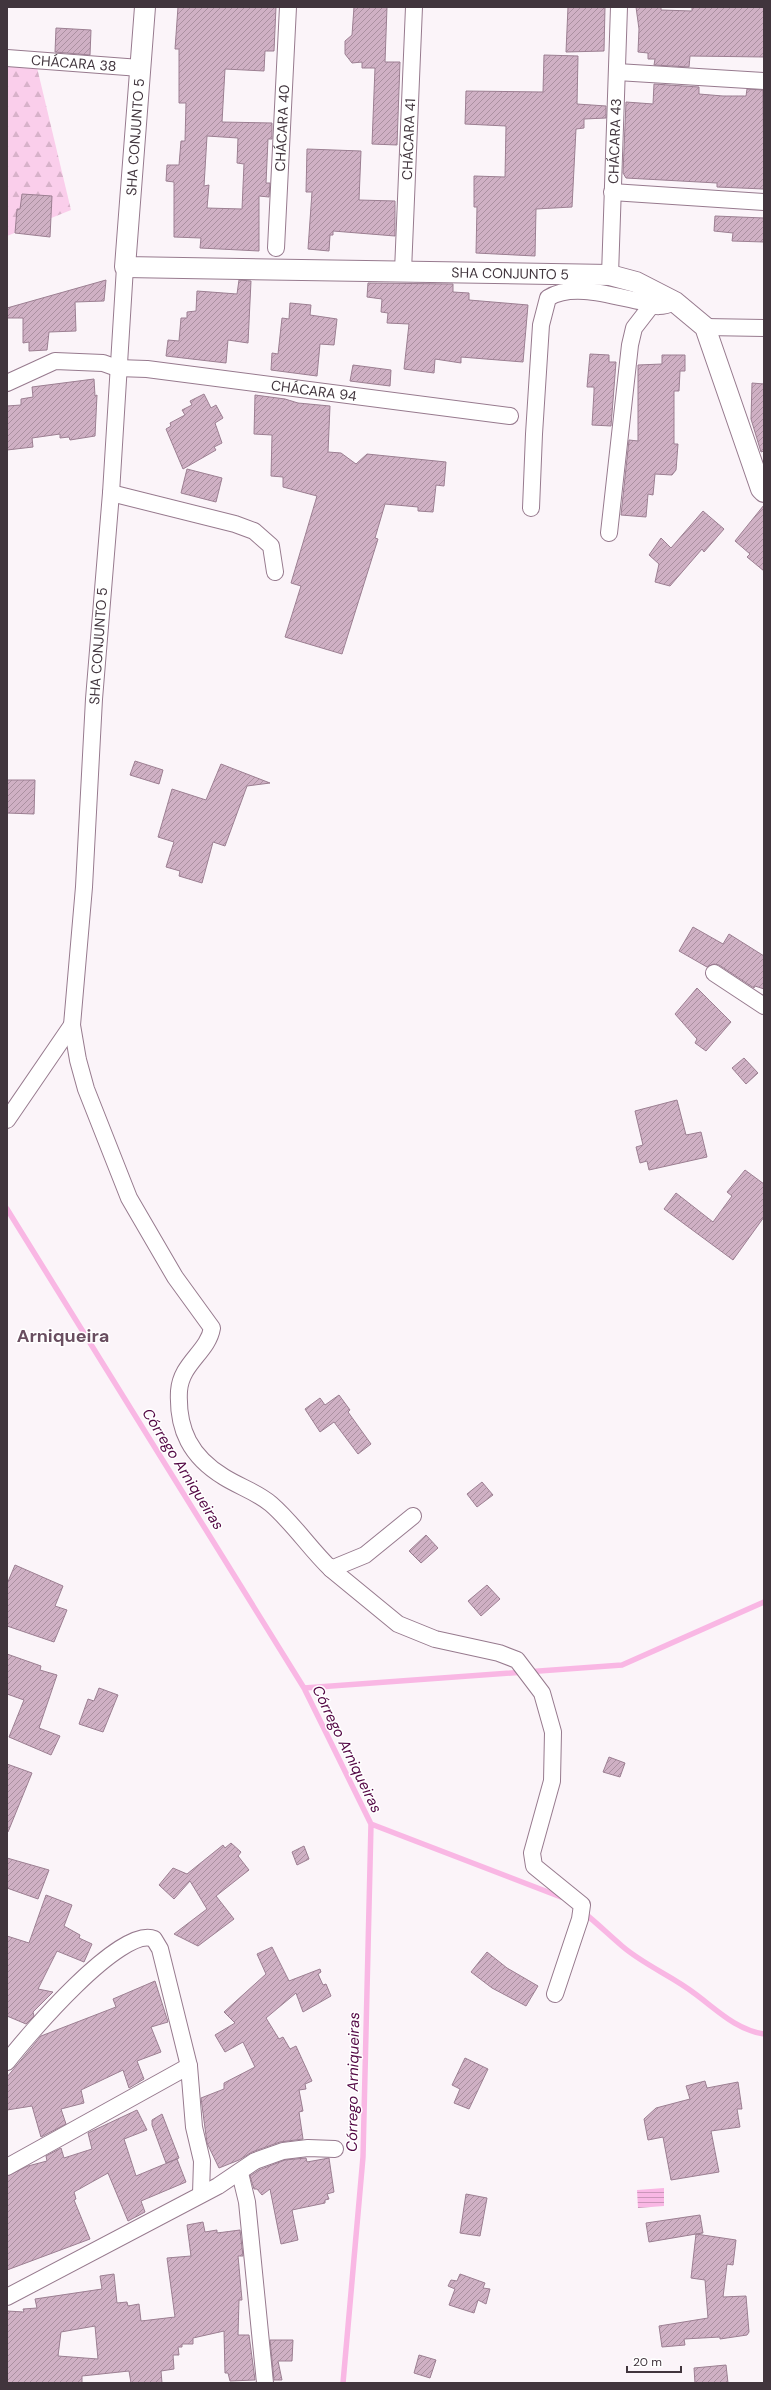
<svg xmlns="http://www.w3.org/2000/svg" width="771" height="2390" font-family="'DM Sans',sans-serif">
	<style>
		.forest { fill: url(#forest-firs) }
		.water { fill: url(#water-rules) }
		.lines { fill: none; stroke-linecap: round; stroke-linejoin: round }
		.stream { stroke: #f9b7e4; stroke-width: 5.5 }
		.building { fill: url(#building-hatch); stroke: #9c7f92; fill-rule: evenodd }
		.minor-casing { stroke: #977a8e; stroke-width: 18 }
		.tertiary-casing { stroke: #977a8e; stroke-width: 22 }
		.minor { stroke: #fff; stroke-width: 16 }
		.tertiary { stroke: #fff; stroke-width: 20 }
		.labels { text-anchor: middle; stroke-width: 3; stroke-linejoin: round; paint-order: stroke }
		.street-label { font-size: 14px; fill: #41353d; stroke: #fff }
		.water-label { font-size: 15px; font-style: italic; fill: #530744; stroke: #fff }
		.district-label { font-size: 18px; font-weight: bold; fill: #694e60; stroke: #fff }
	</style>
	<defs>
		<pattern id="forest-firs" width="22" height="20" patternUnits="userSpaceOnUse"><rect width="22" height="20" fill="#faceeb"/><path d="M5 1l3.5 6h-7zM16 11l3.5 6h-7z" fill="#d8b2ca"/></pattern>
		<pattern id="water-rules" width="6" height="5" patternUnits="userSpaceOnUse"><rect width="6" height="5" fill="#f9b7e4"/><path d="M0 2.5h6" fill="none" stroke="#cb96ba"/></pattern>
		<pattern id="building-hatch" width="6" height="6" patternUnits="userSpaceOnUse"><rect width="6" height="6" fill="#cfb0c4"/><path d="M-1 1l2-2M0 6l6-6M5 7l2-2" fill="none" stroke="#aa90a0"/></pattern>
	</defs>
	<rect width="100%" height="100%" fill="#fbf4f9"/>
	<path class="forest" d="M7,54L34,55L71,210L7,236Z"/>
	<path class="water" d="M664,2188V2206L638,2208L637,2190Z"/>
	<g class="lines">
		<path class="stream" d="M7,1209L304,1688L371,1824L363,2157L343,2383
			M304,1688L622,1665L764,1602
			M371,1824L561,1897
			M583,1912C597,1923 609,1935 622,1946C644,1965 672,1976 694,1993C716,2009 736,2030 764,2034"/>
	</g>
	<path class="building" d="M178,7H276L274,51H265L264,71L225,69L222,122L272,123V139H268L266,183H270L269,197L259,196V251L200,248L201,238L174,237V182L166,181L167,165H179L181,141H185L186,103H179V49H175ZM207,136L238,138L237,163L244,164L242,209L207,208L209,185L204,186Z
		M354,7H387L385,62H400L397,145L372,144L375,68H362V62L352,63L345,54V41L352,35Z
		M568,7H605L604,51L566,52Z
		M636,7H661V10L692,11V7H764V57L690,56L689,67L654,65L655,59H648V53L638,52L639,29Z
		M56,28L91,30L90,55L55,52Z
		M544,55L578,56L577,104L606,106V118L584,119V128L576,129L572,207L536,209L535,256L476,253L477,207H474V176L505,177L506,126L465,124L466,91L543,92Z
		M654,84L699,87V94L723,96H746L747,89L763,90L764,189L717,187V183L626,178L623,173L626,102L653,104Z
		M307,149L361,151L359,200L395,201V236L333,231V235H330L329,251L308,249L312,192H306Z
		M22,194L52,196L50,237L15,233L17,209H20Z
		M715,216L764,218V242L732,241L733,233L714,231Z
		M106,280L104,301L75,302L76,331L49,332L47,350L29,351V342L23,343V318H7V308Z
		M239,280L251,281L248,343L228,340L226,363L166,356L168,340L179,341L181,318H187V312L196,311L197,291L237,294Z
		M368,283L453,284V292L469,293V300L528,305L523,362L461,357V363L435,359L434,373L404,369L409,324L387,323L388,313L381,312L382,299L367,297Z
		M290,303L311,305L310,315L337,319L334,345L320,344L317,376L271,370L272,353L278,354L282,318L289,319Z
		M590,354L609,355V362H616L611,426L592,425L594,392V387H587Z
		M662,355H685V371H680L679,391H674V444H678L676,470L672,475L655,474L653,495L648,494L646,517L621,515L629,440L638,441V365L662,364Z
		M353,365L391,370L390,386L350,381Z
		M94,379L95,396L97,395L95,436L70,440L69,437L60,438V434L32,438L33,447L7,450V406L21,405V399L33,397L32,387Z
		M752,383L764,384V451L761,452L751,419Z
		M204,394L211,408L216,405L223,418L215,423L222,443L214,447L216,450L183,469L166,429L171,426L170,423L185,415L182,410L192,405L190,401Z
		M255,395L285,399L298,403L330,406L328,452L341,453L356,464L367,454L446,462L444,486L436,485L433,512L418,511V507L385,504L375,538L378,539L342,654L285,637L301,586L291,583L317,496L283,487V477L271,476L272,435L254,434Z
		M187,469L222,478L216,502L181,493Z
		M764,505V571L747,557L750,554L735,541Z
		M703,511L724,529L704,552L702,549L670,586L655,582L659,564L649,555L661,538L671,548Z
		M135,761L163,770L159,784L130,775Z
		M221,764L270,783L247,786L225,846L213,842L202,883L179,876L180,871L166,867L174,842L158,837L172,789L206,800Z
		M7,780H35L34,814L7,813Z
		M693,927L723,944L729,934L764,956V989L755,986L754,988L719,965L714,964L707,967L679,951Z
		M697,988L731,1022L706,1051L695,1043L697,1039L675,1014Z
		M744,1058L758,1073L746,1084L732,1068Z
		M677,1100L686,1135L701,1132L707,1157L649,1170L647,1161L640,1163L636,1147L643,1145L635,1111Z
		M745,1170L764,1184V1217L733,1260L664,1209L676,1193L713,1222L732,1196L727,1192Z
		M339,1395L350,1410L348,1412L371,1444L358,1454L334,1422L320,1432L305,1409L320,1398L325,1405Z
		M482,1482L493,1495L477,1507L467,1494Z
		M426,1535L438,1548L421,1563L409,1551Z
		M15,1565L63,1586L55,1606L67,1610L54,1642L7,1626V1584Z
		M487,1585L500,1599L481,1616L468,1601Z
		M7,1654L41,1666L40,1670L57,1675L39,1728L60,1736L51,1755L9,1737L24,1700L7,1694Z
		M99,1688L118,1695L103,1732L79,1724L88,1699L94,1701Z
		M609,1757L625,1763L620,1777L603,1772Z
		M7,1764L32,1773L8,1832H7Z
		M231,1843L241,1852L238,1856L249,1870L216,1896L234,1919L198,1946L174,1934L207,1909L190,1881L174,1899L159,1885L173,1868L187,1874L223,1845L225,1848Z
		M304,1846L309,1859L297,1865L292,1852Z
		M7,1858L49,1870L38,1899L7,1888Z
		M46,1895L72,1905L64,1926L80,1935L79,1938L92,1944L84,1962L57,1951L38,1989L53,1992L33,2012L34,2016L26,2024L7,2016V1936L29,1943Z
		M272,1947L289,1981L320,1969L321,1972L318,1974L323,1985L326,1984L331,1996L303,2012L296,1993L266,2018L279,2039L283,2037L290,2049L296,2046L312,2081L305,2084L306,2089L299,2090L303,2111L299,2112L303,2139L280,2142L252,2152L239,2160L219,2168L207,2143L201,2098L224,2089V2083L255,2067L243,2042L225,2052L215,2035L235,2023L224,2012L266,1974L257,1954Z
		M487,1952L507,1968L538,1986L526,2006L492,1988L471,1972Z
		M155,1981L168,2022L151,2027L161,2052L137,2061L144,2079L129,2088L123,2070L81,2090L84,2103L61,2109L66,2124L41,2137L32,2106L7,2110V2077L41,2036L116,2007L113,1999Z
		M465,2058L488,2069L469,2109L454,2103L460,2089L452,2085Z
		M705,2081L707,2088L738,2082L742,2109H737L740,2127L711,2131L719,2172L671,2180L663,2137L648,2140L644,2119L656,2108L690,2099L686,2086Z
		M137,2110L147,2130L124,2139L136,2176L177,2159L186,2182L141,2201L145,2212L128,2221L108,2173L74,2192L76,2199L74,2200L90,2239L7,2270V2176L28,2166L47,2161L46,2156L61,2148L64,2158L92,2149L88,2133Z
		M162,2114L179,2158L166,2163L152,2125V2120Z
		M306,2158L307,2162L329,2158L334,2192L327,2194L329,2199L325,2200V2203L292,2210L298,2240L281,2244L270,2189L262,2195L257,2189H254L250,2176L259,2170L285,2160Z
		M466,2194L487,2198L480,2236L460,2233Z
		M700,2215L703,2233L696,2234L736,2240L733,2265L727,2264L723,2297L746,2296L749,2332L747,2335L720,2339V2337L684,2339L685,2345L662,2347L659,2326L708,2318L705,2280L691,2278L696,2234L649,2242L646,2223Z
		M203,2222L205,2232L217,2230V2233L240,2230L243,2256H238L242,2300H239L238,2335H249L255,2380L230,2381L228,2373H225L224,2331L193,2338V2344H182V2347H178L179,2355H173L174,2369L161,2371L162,2383H131L129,2371L82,2376V2383H7V2311L24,2312L23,2309L37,2308L35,2299L102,2289L100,2276L114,2274L117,2303L127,2302L128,2306L139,2304L141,2321L175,2317L167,2258L191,2256L187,2225ZM95,2326L98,2359L58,2356L61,2332Z
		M460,2274L485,2283L483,2288L490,2289L486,2304L478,2300L474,2313L449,2305L455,2289L448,2286L451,2280L457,2281Z
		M270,2340H293L292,2361H278L282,2380H274Z
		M419,2355L436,2360L430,2378L414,2373Z
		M726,2365L728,2383H695L694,2368Z"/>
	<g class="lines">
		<g class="minor-casing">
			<g id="minor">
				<path id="s1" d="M7,58L140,68"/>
				<path d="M617,72L764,81"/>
				<path d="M612,192L764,202"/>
				<path id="s2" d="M276,248L288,7"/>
				<path d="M125,267L111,493L94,699L84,887L72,1025L78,1060L86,1089L129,1198L175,1277L212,1328C208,1352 181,1363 179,1391C177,1430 191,1457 224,1477C240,1487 257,1492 271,1504C294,1524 310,1549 331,1569L365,1555L413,1516"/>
				<path id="s3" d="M403,271L414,7"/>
				<path id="s4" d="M610,275L619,7"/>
				<path d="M705,327L764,328"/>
				<path id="s5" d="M7,383L55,361L103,363L117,368L147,369L510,416"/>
				<path d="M111,493L235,524L254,531L271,546L275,572"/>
				<path d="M531,508L534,434L541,325L548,298C574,282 615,297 643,302C655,308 663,307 675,302"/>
				<path d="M609,533L630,345L634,328L651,306"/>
				<path d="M714,973L764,1006"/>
				<path d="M7,1120L72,1025"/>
				<path d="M331,1569L398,1624L435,1639L499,1653L517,1660L542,1693L553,1732L552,1781L532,1853L534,1866L582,1905L580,1919L555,1994"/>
				<path d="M7,2062C26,2037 122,1924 154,1939L160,1949L189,2066L194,2127L202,2161L201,2194"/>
				<path d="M7,2167L189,2066"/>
				<path d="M240,2173L247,2202L265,2383"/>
				<path d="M7,2297L218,2186L255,2161L283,2151L308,2148L335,2149"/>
			</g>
		</g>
		<g class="tertiary-casing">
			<g id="tertiary">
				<path id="s6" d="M145,7L125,267L610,275L636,282L675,302L705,327L761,489L764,492"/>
			</g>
		</g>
		<use href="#minor" class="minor"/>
		<use href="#tertiary" class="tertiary"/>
	</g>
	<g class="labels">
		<g class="street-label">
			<text dy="5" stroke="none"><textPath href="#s1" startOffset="67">CHÁCARA 38</textPath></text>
			<text dy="5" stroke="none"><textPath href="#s2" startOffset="120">CHÁCARA 40</textPath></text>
			<text transform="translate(135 137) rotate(-86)" y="5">SHA CONJUNTO 5</text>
			<text dy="5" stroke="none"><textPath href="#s3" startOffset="132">CHÁCARA 41</textPath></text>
			<text dy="5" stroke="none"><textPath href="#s4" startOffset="134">CHÁCARA 43</textPath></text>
			<text dy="5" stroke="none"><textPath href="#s6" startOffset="646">SHA CONJUNTO 5</textPath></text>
			<text dy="5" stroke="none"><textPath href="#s5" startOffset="314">CHÁCARA 94</textPath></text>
			<text transform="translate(98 646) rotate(-86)" y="5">SHA CONJUNTO 5</text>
		</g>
		<g class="water-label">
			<text transform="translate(183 1469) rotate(58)" y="5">Córrego Arniqueiras</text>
			<text transform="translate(347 1749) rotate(64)" y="5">Córrego Arniqueiras</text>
			<text transform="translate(353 2082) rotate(-89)" y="5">Córrego Arniqueiras</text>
		</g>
		<g class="district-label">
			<text x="63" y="1342">Arniqueira</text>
		</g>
	</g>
	<rect width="771" height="2390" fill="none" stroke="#41353d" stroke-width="16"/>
	<path d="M627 2366v6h54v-6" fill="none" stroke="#41353d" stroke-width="2"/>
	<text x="633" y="2366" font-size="12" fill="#41353d" stroke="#ffffff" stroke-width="3" paint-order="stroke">20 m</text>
</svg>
